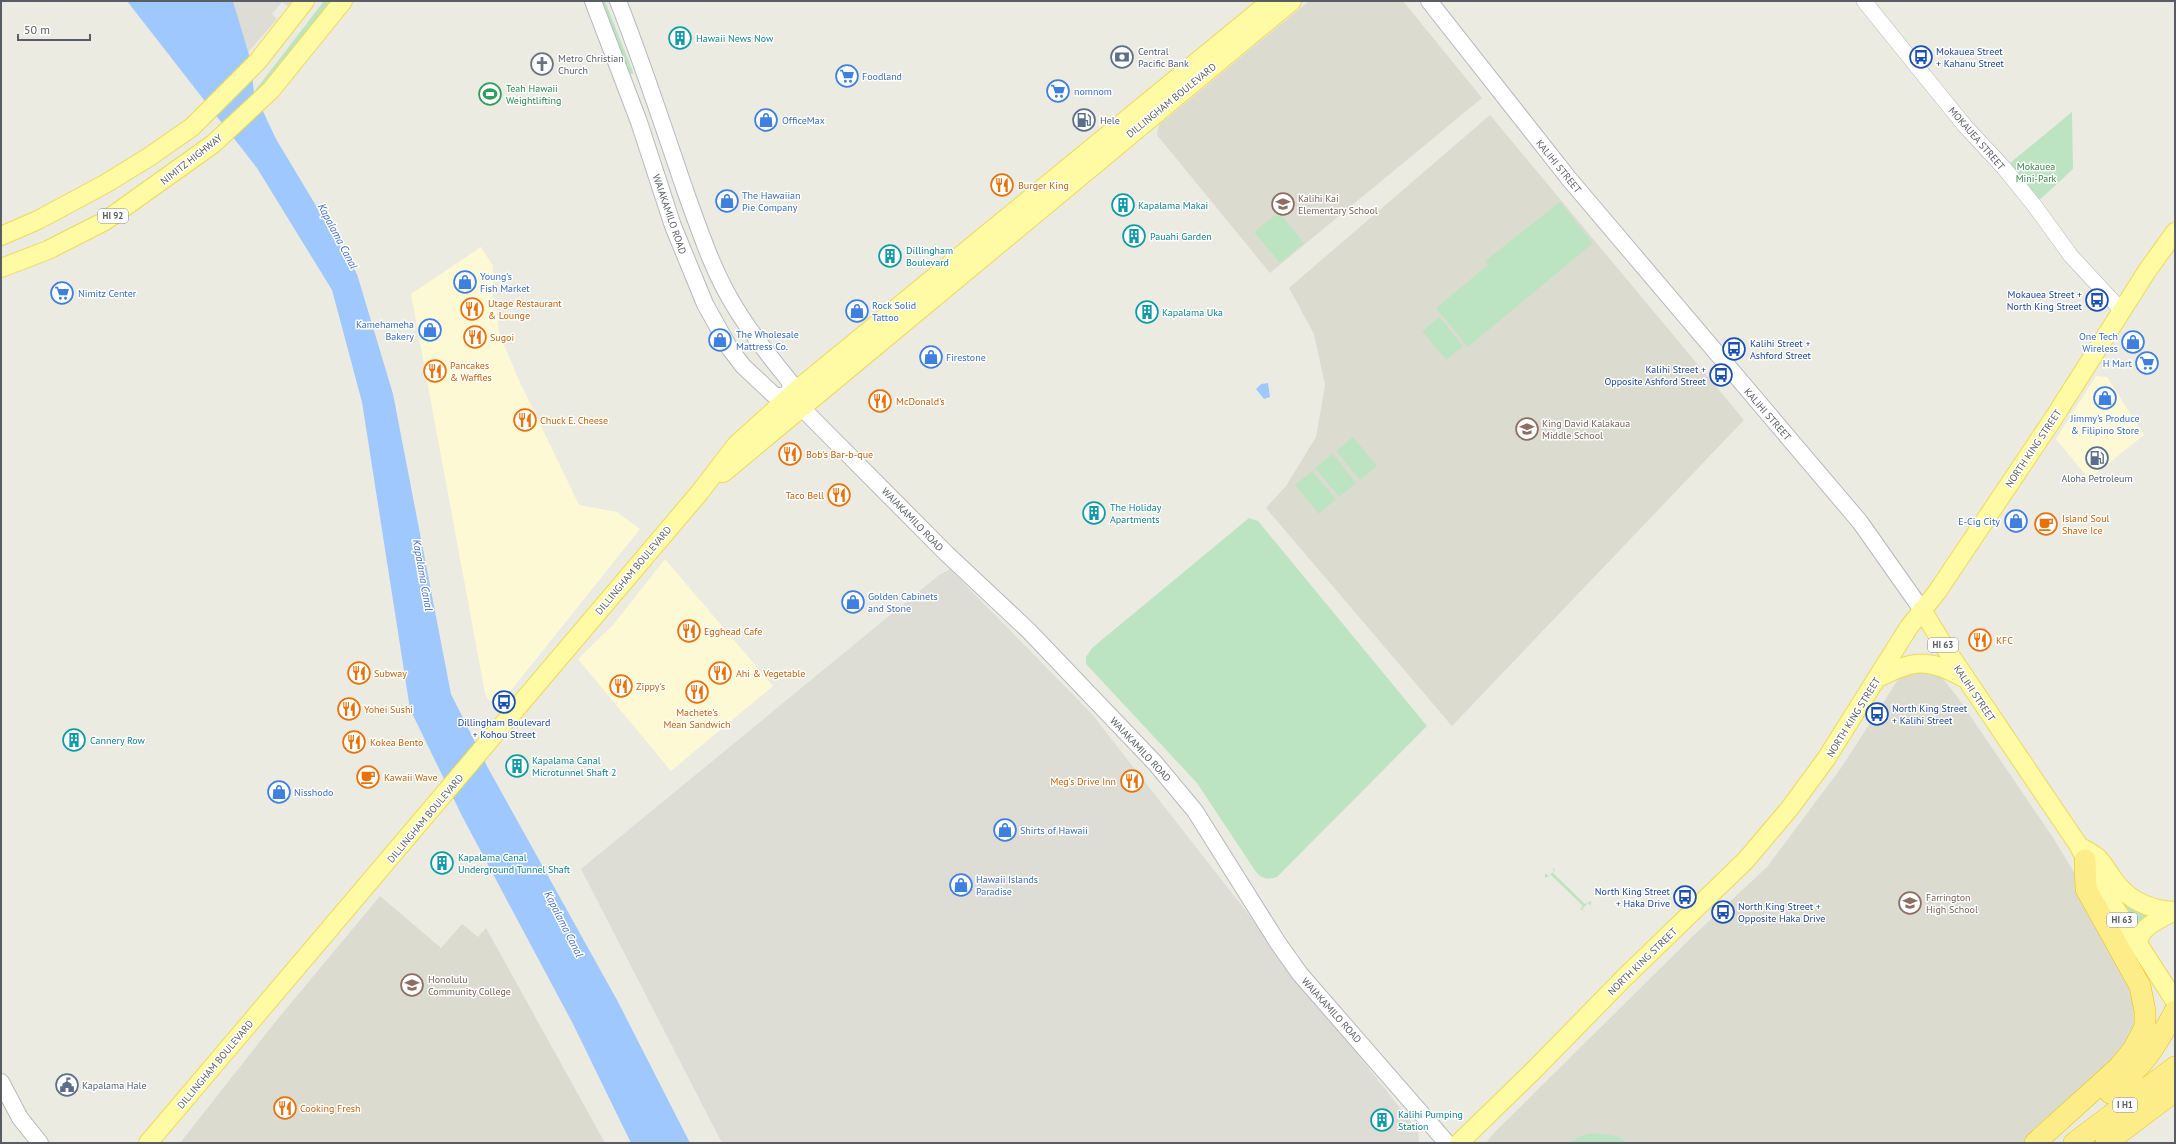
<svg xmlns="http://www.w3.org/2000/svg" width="2176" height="1144" font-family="'PT Sans',sans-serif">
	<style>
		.commercial { fill: #fdf9d5 }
		.industrial { fill: #dddcd5 }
		.education { fill: #dcdbcf }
		.green { fill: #bde4c2 }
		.water { fill: #9fc8fe }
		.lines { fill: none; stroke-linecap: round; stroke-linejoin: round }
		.tertiary-casing { stroke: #b6b8bd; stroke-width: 16 }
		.secondary-casing { stroke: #b6b9c0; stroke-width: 18 }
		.primary-casing { stroke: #f0d956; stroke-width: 20 }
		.motorway-casing { stroke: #ebc002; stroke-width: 22 }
		.tertiary { stroke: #fff; stroke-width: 15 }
		.secondary { stroke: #fff; stroke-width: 16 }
		.primary { stroke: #fefba4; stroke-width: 18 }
		.motorway { stroke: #fced88; stroke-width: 21 }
		.labels { text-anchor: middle; stroke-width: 3; stroke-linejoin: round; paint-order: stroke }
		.shield { fill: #fff; stroke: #8b8d91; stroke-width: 1 }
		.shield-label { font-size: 9px; font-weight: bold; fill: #595c62 }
		.culture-label { font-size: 10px; fill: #0d838f; stroke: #fff; text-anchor: start }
		.service-label { font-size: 10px; fill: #4e5e75; stroke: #fff; text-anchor: start }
		.transit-label { font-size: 10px; fill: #164399; stroke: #fff; text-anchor: start }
		.worship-label { font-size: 10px; fill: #5b616d; stroke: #fff; text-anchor: start }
		.shop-label { font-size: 10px; fill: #366cbe; stroke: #fff; text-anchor: start }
		.leisure-label { font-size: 10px; fill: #27864d; stroke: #fff; text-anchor: start }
		.street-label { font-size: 10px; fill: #595c62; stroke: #fff }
		.park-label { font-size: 10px; fill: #358543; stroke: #fff }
		.food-label { font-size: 10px; fill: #c56008; stroke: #fff; text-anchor: start }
		.education-label { font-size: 10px; fill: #785e54; stroke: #fff; text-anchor: start }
		.water-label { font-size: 11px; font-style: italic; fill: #426fc1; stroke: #fff }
	</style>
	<rect width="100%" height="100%" fill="#ecebe1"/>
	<path class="commercial" d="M481,247L493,266L492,303L496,304L499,333L518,378L579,505L617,512L640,529L505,698L497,703L488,699L485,693L411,294Z
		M2096,376L2107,377L2144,435L2089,479L2056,439Z
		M665,559L773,686L671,771L578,659L613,625Z"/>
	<path class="industrial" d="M233,1H292L288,6L282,2L272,14L277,19L248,52Z
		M950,569L1091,713L1418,1131L1419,1143H722L581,869L939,575Z"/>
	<path class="education" d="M1309,1H1403L1482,98L1270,273L1157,135L1159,125Z
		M1490,115L1744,420L1452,726L1266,508L1286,486L1316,437L1325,385L1314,334L1289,288Z
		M1907,671L1938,673L1956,695L2052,836L2101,917L2140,1014L2122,1058L2025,1143H1486L1493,1134L1694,935L1767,867L1841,768L1901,675Z
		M380,896L441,948L462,924L478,937L486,928L605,1143H180L276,1021Z"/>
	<path class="green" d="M324,1H339L259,103L254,92Z
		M597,1H605L633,72V74H627Z
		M2072,112L2073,169L2034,205L2004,168Z
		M1560,202L1593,243L1468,347L1436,308L1488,265L1485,261Z
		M1279,212L1304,243L1280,263L1254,232Z
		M1440,317L1463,346L1446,360L1422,331Z
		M1353,437L1377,466L1360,480L1336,451Z
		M1333,454L1356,483L1339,497L1315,468Z
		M1312,471L1336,499L1319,514L1295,485Z
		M1249,518L1258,521L1427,726L1277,877C1268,880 1262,879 1256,872L1197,783L1086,664V657L1092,648Z
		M1552,867L1555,870L1553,873L1585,904L1591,901V906L1588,903L1582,909L1586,912L1580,909L1583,906L1551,875L1545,878V873L1549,876L1554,871Z
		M2122,904L2152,918L2132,936Z
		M1593,1133L1616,1136L1629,1143H1569L1581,1136Z"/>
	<path class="water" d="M127,1H233L250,58L254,92L276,139L357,274L393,394L451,694L488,768L617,1000L690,1143H631L573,1024L462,816L410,709L362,402L332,290L257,168Z
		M1268,383L1270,397L1264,399L1256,389L1261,384Z"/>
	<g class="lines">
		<g class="tertiary-casing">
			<path id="tertiary" d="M1864,1L1965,126L2004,168L2034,205L2071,256L2121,310"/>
		</g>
		<g class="secondary-casing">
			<path id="secondary" d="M593,1L639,122L673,226L705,304L730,349L743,366L776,397L789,394
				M618,1C643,64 664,129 686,193C700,231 713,272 735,307C751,334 771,358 791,383L789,394
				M1429,1L1570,180L1860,522L1922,610
				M793,399L947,554L1029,631L1155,763L1195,811L1278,943L1300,974L1447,1143
				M1,1082L20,1118L40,1143"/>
		</g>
		<g class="primary-casing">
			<path id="primary" d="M1,236L38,220L105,184L149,157L192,127L258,61L305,1
				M1,268L48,250L105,221L213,144L271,90L343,1
				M723,473L1292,1
				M1922,610L1946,649L2079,846L2093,874L2175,1001
				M1876,679C1914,660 1926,657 1964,678
				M2079,846C2085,850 2093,853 2098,858C2104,864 2109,873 2114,880C2129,901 2150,910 2175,911
				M2138,943C2139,927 2162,918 2175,911
				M148,1143L700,492L736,445L799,388L1271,1
				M1459,1143L1533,1071L1625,977L1746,860L1790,808L1826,759L1909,627L1937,592L2053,419L2147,271L2175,232"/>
		</g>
		<g class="motorway-casing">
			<path id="motorway" d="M2110,1093C2143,1067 2156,1047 2175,1011
				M2035,1143L2119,1067L2133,1050L2145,1027V1011L2140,986L2086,889L2085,860
				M2074,1143L2175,1067
				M2106,1143L2175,1091"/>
		</g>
		<use href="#tertiary" class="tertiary"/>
		<use href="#secondary" class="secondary"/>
		<use href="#primary" class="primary"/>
		<use href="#motorway" class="motorway"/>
	</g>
	<defs>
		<g id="building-ring" transform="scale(1.15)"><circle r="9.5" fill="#fff" stroke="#0f9aa8" stroke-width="1.5"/><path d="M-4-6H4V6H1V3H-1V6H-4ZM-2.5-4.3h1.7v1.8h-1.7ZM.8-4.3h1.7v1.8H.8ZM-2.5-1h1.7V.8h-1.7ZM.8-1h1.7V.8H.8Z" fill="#0f9aa8"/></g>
		<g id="bank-ring" transform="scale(1.15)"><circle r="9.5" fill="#fff" stroke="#5c6f8a" stroke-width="1.5"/><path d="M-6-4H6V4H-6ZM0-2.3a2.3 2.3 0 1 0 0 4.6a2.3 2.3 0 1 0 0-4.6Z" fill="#5c6f8a"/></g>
		<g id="bus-ring" transform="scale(1.15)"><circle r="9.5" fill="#fff" stroke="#1a4fb4" stroke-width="1.5"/><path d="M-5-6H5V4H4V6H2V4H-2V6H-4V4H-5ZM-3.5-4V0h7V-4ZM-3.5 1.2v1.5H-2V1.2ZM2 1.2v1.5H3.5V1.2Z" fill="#1a4fb4"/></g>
		<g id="church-ring" transform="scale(1.15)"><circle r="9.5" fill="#fff" stroke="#6b7280" stroke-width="1.5"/><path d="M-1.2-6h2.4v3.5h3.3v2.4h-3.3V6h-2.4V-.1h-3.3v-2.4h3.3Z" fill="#6b7280"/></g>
		<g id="supermarket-ring" transform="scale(1.15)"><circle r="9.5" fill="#fff" stroke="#3f7fe0" stroke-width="1.5"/><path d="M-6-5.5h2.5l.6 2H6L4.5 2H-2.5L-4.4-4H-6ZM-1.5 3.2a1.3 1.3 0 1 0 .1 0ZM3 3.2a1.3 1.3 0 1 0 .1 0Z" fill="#3f7fe0"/></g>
		<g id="stadium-ring" transform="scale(1.15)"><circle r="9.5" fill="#fff" stroke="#2e9e5b" stroke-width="1.5"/><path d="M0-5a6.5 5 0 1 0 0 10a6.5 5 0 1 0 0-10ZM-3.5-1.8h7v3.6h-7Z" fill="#2e9e5b"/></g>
		<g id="shop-ring" transform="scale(1.15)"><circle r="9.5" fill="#fff" stroke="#3f7fe0" stroke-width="1.5"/><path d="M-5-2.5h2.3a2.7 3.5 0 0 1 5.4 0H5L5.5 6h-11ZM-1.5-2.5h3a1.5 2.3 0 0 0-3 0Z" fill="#3f7fe0"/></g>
		<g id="fuel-ring" transform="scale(1.15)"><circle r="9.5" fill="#fff" stroke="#5c6f8a" stroke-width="1.5"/><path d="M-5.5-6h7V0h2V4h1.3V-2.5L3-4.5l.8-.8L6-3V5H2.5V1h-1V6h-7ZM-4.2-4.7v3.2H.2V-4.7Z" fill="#5c6f8a"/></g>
		<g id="restaurant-ring" transform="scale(1.15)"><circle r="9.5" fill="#fff" stroke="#e8710a" stroke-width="1.5"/><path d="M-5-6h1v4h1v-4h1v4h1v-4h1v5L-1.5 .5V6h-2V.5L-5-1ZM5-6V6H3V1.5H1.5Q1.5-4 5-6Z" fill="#e8710a"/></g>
		<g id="school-ring" transform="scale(1.15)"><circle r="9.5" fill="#fff" stroke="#8d6e63" stroke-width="1.5"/><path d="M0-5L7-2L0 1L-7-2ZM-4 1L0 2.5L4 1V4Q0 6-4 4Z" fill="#8d6e63"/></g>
		<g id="cafe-ring" transform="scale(1.15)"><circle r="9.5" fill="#fff" stroke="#e8710a" stroke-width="1.5"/><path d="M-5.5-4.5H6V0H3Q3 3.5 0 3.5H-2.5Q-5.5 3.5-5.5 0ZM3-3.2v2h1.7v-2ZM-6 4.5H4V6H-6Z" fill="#e8710a"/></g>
		<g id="university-ring" transform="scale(1.15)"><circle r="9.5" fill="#fff" stroke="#8d6e63" stroke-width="1.5"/><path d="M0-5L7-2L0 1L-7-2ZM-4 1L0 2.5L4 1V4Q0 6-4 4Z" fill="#8d6e63"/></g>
		<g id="civic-ring" transform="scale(1.15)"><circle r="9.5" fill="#fff" stroke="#5c6f8a" stroke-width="1.5"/><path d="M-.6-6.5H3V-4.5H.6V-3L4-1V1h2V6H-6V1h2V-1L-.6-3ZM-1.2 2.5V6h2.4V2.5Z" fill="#5c6f8a"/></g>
	</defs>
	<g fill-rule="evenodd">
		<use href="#building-ring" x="680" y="38"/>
		<use href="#bank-ring" x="1122" y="57"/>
		<use href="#bus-ring" x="1921" y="57"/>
		<use href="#church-ring" x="542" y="64"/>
		<use href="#supermarket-ring" x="847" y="76"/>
		<use href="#supermarket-ring" x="1058" y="91"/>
		<use href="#stadium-ring" x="490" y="94"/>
		<use href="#shop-ring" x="766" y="120"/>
		<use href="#fuel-ring" x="1084" y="120"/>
		<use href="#restaurant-ring" x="1002" y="185"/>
		<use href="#shop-ring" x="727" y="201"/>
		<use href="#school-ring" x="1283" y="204"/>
		<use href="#building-ring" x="1123" y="205"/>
		<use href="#building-ring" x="1134" y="236"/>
		<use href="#building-ring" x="890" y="256"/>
		<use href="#shop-ring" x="465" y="282"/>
		<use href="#supermarket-ring" x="62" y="293"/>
		<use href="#bus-ring" x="2097" y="300"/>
		<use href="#restaurant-ring" x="472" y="309"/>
		<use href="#shop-ring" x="857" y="311"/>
		<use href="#building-ring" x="1147" y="312"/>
		<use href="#shop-ring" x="430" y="330"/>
		<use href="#restaurant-ring" x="475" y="337"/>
		<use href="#shop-ring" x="720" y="340"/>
		<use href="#shop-ring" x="2133" y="342"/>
		<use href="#bus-ring" x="1734" y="349"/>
		<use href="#shop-ring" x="931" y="357"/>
		<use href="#supermarket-ring" x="2147" y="363"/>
		<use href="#restaurant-ring" x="435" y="371"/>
		<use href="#bus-ring" x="1721" y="375"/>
		<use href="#shop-ring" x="2105" y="398"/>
		<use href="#restaurant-ring" x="880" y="401"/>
		<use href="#restaurant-ring" x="525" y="420"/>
		<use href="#school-ring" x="1527" y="429"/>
		<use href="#restaurant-ring" x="790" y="454"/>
		<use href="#fuel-ring" x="2097" y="458"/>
		<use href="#restaurant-ring" x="839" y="495"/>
		<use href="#building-ring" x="1094" y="513"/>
		<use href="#shop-ring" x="2016" y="521"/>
		<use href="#cafe-ring" x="2046" y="524"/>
		<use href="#shop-ring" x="853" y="602"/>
		<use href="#restaurant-ring" x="689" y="631"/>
		<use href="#restaurant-ring" x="1980" y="640"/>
		<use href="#restaurant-ring" x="359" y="673"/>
		<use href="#restaurant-ring" x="720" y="673"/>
		<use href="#restaurant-ring" x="621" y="686"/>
		<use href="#restaurant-ring" x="697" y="692"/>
		<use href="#bus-ring" x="504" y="702"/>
		<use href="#restaurant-ring" x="349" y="709"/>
		<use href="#bus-ring" x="1877" y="714"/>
		<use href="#building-ring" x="74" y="740"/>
		<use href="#restaurant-ring" x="354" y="742"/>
		<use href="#building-ring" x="517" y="766"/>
		<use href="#cafe-ring" x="368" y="777"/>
		<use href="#restaurant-ring" x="1132" y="781"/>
		<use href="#shop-ring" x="279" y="792"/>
		<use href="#shop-ring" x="1005" y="830"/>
		<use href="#building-ring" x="442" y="863"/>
		<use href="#shop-ring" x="961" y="885"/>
		<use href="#bus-ring" x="1685" y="897"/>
		<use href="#school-ring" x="1910" y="903"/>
		<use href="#bus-ring" x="1723" y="912"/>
		<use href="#university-ring" x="412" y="985"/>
		<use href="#civic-ring" x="67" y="1085"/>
		<use href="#restaurant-ring" x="285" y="1108"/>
		<use href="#building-ring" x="1382" y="1120"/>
	</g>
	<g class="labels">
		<g class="shield">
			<rect x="98" y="209" width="30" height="14" rx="3"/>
			<rect x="1928" y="638" width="30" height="14" rx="3"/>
			<rect x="2107" y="913" width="30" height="14" rx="3"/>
			<rect x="2113" y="1098" width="24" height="14" rx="3"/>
		</g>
		<g class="shield-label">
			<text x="113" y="219">HI 92</text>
			<text x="1943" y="648">HI 63</text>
			<text x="2122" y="923">HI 63</text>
			<text x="2125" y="1108">I H1</text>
		</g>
		<g class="culture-label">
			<text x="696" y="42">Hawaii News Now</text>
			<text x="1138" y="209">Kapalama Makai</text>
			<text x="1150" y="240">Pauahi Garden</text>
			<text x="906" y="254">Dillingham<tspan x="906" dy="12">Boulevard</tspan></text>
			<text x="1162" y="316">Kapalama Uka</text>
			<text x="1110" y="511">The Holiday<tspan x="1110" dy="12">Apartments</tspan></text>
			<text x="90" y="744">Cannery Row</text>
			<text x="532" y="764">Kapalama Canal<tspan x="532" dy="12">Microtunnel Shaft 2</tspan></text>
			<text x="458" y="861">Kapalama Canal<tspan x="458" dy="12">Underground Tunnel Shaft</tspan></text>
			<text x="1398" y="1118">Kalihi Pumping<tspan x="1398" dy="12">Station</tspan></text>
		</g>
		<g class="service-label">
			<text x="1138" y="55">Central<tspan x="1138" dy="12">Pacific Bank</tspan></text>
			<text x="1100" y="124">Hele</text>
			<text x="2097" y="482" text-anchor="middle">Aloha Petroleum</text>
			<text x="82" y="1089">Kapalama Hale</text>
		</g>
		<g class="transit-label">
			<text x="1936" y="55">Mokauea Street<tspan x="1936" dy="12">+ Kahanu Street</tspan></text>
			<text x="2082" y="298" text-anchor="end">Mokauea Street +<tspan x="2082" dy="12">North King Street</tspan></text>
			<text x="1750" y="347">Kalihi Street +<tspan x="1750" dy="12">Ashford Street</tspan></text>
			<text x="1706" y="373" text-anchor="end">Kalihi Street +<tspan x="1706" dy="12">Opposite Ashford Street</tspan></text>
			<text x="1892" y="712">North King Street<tspan x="1892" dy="12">+ Kalihi Street</tspan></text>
			<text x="504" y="726" text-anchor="middle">Dillingham Boulevard<tspan x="504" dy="12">+ Kohou Street</tspan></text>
			<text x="1670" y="895" text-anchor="end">North King Street<tspan x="1670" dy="12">+ Haka Drive</tspan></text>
			<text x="1738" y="910">North King Street +<tspan x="1738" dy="12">Opposite Haka Drive</tspan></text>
		</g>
		<g class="worship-label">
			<text x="558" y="62">Metro Christian<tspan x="558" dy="12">Church</tspan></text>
		</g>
		<g class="shop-label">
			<text x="862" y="80">Foodland</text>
			<text x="1074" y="95">nomnom</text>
			<text x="782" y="124">OfficeMax</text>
			<text x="742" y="199">The Hawaiian<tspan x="742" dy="12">Pie Company</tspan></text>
			<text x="480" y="280">Young’s<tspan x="480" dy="12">Fish Market</tspan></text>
			<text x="78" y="297">Nimitz Center</text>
			<text x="872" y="309">Rock Solid<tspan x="872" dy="12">Tattoo</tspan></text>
			<text x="414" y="328" text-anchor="end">Kamehameha<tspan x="414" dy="12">Bakery</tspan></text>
			<text x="736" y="338">The Wholesale<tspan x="736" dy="12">Mattress Co.</tspan></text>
			<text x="2118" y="340" text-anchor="end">One Tech<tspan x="2118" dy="12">Wireless</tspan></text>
			<text x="946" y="361">Firestone</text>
			<text x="2132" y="367" text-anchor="end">H Mart</text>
			<text x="2105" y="422" text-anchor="middle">Jimmy's Produce<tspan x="2105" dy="12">&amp; Filipino Store</tspan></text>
			<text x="2000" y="525" text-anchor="end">E-Cig City</text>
			<text x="868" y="600">Golden Cabinets<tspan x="868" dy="12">and Stone</tspan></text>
			<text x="294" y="796">Nisshodo</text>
			<text x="1020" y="834">Shirts of Hawaii</text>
			<text x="976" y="883">Hawaii Islands<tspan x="976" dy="12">Paradise</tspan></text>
		</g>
		<g class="leisure-label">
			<text x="506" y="92">Teah Hawaii<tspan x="506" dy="12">Weightlifting</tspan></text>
		</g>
		<g class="street-label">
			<text transform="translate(1171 100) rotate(-39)" y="4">DILLINGHAM BOULEVARD</text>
			<text transform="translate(1977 138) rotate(49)" y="4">MOKAUEA STREET</text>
			<text transform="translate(191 159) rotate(-38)" y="4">NIMITZ HIGHWAY</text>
			<text transform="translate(1559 166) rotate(51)" y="4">KALIHI STREET</text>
			<text transform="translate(670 214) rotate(71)" y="4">WAIAKAMILO ROAD</text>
			<text transform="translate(1768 414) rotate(49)" y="4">KALIHI STREET</text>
			<text transform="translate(2033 448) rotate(-56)" y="4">NORTH KING STREET</text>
			<text transform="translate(913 519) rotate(46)" y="4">WAIAKAMILO ROAD</text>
			<text transform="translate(633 570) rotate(-50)" y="4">DILLINGHAM BOULEVARD</text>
			<text transform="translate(1975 693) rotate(56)" y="4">KALIHI STREET</text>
			<text transform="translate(1853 717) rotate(-58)" y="4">NORTH KING STREET</text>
			<text transform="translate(1141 749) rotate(47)" y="4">WAIAKAMILO ROAD</text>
			<text transform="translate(425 818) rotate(-50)" y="4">DILLINGHAM BOULEVARD</text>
			<text transform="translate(1642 961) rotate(-44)" y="4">NORTH KING STREET</text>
			<text transform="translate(1332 1010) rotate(48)" y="4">WAIAKAMILO ROAD</text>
			<text transform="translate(215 1064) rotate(-50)" y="4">DILLINGHAM BOULEVARD</text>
		</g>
		<g class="park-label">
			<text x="2036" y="170">Mokauea<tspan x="2036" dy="12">Mini-Park</tspan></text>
		</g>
		<g class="food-label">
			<text x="1018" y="189">Burger King</text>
			<text x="488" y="307">Utage Restaurant<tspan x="488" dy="12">&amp; Lounge</tspan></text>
			<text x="490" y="341">Sugoi</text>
			<text x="450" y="369">Pancakes<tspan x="450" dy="12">&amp; Waffles</tspan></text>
			<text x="896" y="405">McDonald's</text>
			<text x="540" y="424">Chuck E. Cheese</text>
			<text x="806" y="458">Bob's Bar-b-que</text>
			<text x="824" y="499" text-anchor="end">Taco Bell</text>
			<text x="2062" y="522">Island Soul<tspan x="2062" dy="12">Shave Ice</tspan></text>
			<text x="704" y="635">Egghead Cafe</text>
			<text x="1996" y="644">KFC</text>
			<text x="374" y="677">Subway</text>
			<text x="736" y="677">Ahi &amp; Vegetable</text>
			<text x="636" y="690">Zippy's</text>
			<text x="364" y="713">Yohei Sushi</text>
			<text x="697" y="716" text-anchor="middle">Machete’s<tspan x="697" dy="12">Mean Sandwich</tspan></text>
			<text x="370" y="746">Kokea Bento</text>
			<text x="384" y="781">Kawaii Wave</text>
			<text x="1116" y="785" text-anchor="end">Meg's Drive Inn</text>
			<text x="300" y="1112">Cooking Fresh</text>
		</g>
		<g class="education-label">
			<text x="1298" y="202">Kalihi Kai<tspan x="1298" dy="12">Elementary School</tspan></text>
			<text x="1542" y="427">King David Kalakaua<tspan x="1542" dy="12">Middle School</tspan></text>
			<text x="1926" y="901">Farrington<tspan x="1926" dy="12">High School</tspan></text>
			<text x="428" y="983">Honolulu<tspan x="428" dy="12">Community College</tspan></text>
		</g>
		<g class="water-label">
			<text transform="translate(338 236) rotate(62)" y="4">Kapalama Canal</text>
			<text transform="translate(423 575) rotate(80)" y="4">Kapalama Canal</text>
			<text transform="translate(564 924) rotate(63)" y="4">Kapalama Canal</text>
		</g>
	</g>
	<rect width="2176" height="1144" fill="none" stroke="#595c62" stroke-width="4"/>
	<path d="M18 34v6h72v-6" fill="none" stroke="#595c62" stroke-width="2"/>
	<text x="24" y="34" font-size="12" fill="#595c62" stroke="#ffffff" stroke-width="3" paint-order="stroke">50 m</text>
</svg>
